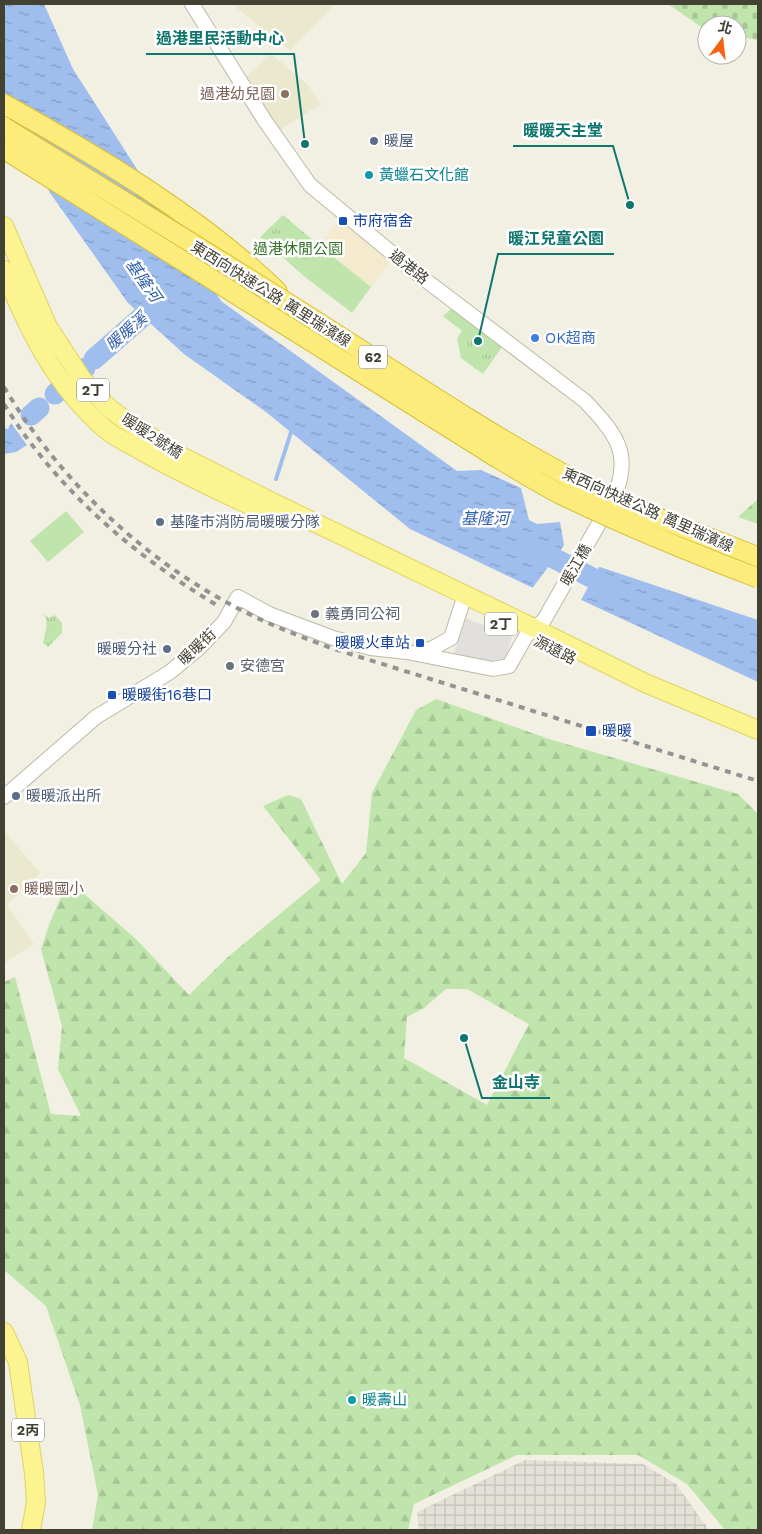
<svg xmlns="http://www.w3.org/2000/svg" width="762" height="1534" font-family="'Work Sans','Noto Sans TC',sans-serif">
	<style>
		.commercial { fill: #f4ebce }
		.industrial { fill: url(#industrial-grid) }
		.education { fill: #eae8cd }
		.green { fill: #c0e5ac }
		.forest { fill: url(#forest-firs); fill-rule: evenodd }
		.cemetery { fill: url(#cemetery-stones) }
		.park { fill: url(#park-tufts) }
		.parking { fill: #e2e0dc }
		.water { fill: url(#water-ripples) }
		.pier { fill: #f1f0e3 }
		.lines { fill: none; stroke-linecap: round; stroke-linejoin: round }
		.stream { stroke: #9fbeee; stroke-width: 4 }
		.river { stroke: #9fbeee; stroke-width: 21 }
		.tertiary-casing { stroke: #bcb9a6; stroke-width: 16 }
		.primary-casing { stroke: #e0d462; stroke-width: 20 }
		.trunk-casing { stroke: #d9be35; stroke-width: 21 }
		.tertiary { stroke: #fff; stroke-width: 14 }
		.primary { stroke: #fcf391; stroke-width: 18 }
		.trunk { stroke: #fcec7b; stroke-width: 19 }
		.rail { stroke: #939393; stroke-width: 4; stroke-dasharray: 6 6; stroke-linecap: butt }
		.trunk-bridge-casing { stroke: #d9be35; stroke-width: 21; stroke-linecap: butt }
		.trunk-bridge { stroke: #fcec7b; stroke-width: 19 }
		.education-dot { fill: #8d6e63; stroke: #fff; stroke-width: 2 }
		.service-dot { fill: #5c6f8a; stroke: #fff; stroke-width: 2 }
		.culture-dot { fill: #0f9aa8; stroke: #fff; stroke-width: 2 }
		.transit-dot { fill: #1a4fb4; stroke: #fff; stroke-width: 2 }
		.shop-dot { fill: #3f7fe0; stroke: #fff; stroke-width: 2 }
		.worship-dot { fill: #6b7280; stroke: #fff; stroke-width: 2 }
		.labels { text-anchor: middle; stroke-width: 5; stroke-linejoin: round; paint-order: stroke }
		.shield { fill: #fff; stroke: #7b7971; stroke-width: 1 }
		.shield-label { font-size: 14px; font-weight: bold; fill: #434034 }
		.education-label { font-size: 15px; fill: #785e54; stroke: #fff; text-anchor: end }
		.service-label { font-size: 15px; fill: #4e5e75; stroke: #fff; text-anchor: start }
		.culture-label { font-size: 15px; fill: #0d838f; stroke: #fff; text-anchor: start }
		.transit-label { font-size: 15px; fill: #164399; stroke: #fff; text-anchor: start }
		.park-label { font-size: 15px; fill: #367329; stroke: #fff }
		.street-label { font-size: 15px; fill: #434034; stroke: #fff }
		.shop-label { font-size: 15px; fill: #366cbe; stroke: #fff; text-anchor: start }
		.worship-label { font-size: 15px; fill: #5b616d; stroke: #fff; text-anchor: start }
		.water-label { font-size: 16px; font-style: italic; fill: #305fac; stroke: #fff }
		.leader { fill: none; stroke: #0f766e; stroke-width: 2 }
		.callout-dot { fill: #0f766e; stroke: #fff; stroke-width: 2 }
		.callout-label { font-size: 16px; text-anchor: middle; font-weight: bold; fill: #0f766e; stroke: #fff; stroke-width: 5; stroke-linejoin: round; paint-order: stroke }
	</style>
	<defs>
		<pattern id="industrial-grid" width="8" height="8" patternUnits="userSpaceOnUse" patternTransform="scale(1.25)"><rect width="8" height="8" fill="#e3e0d8"/><path d="M0 4h8M4 0v8" fill="none" stroke="#c4c1ba"/></pattern>
		<pattern id="forest-firs" width="22" height="20" patternUnits="userSpaceOnUse" patternTransform="scale(1.25)"><rect width="22" height="20" fill="#c0e5ac"/><path d="M5 1l3.5 6h-7zM16 11l3.5 6h-7z" fill="#a6c695"/></pattern>
		<pattern id="cemetery-stones" width="16" height="16" patternUnits="userSpaceOnUse" patternTransform="scale(1.25)"><rect width="16" height="16" fill="#c0e5ac"/><path d="M2 7V4a2 2 0 0 1 4 0v3zM10 15v-3a2 2 0 0 1 4 0v3z" fill="#a6c695"/></pattern>
		<pattern id="park-tufts" width="24" height="20" patternUnits="userSpaceOnUse" patternTransform="scale(1.25)"><rect width="24" height="20" fill="#c0e5ac"/><path d="M3 7l-1-3M5 7V3M7 7l1-3M15 17l-1-3M17 17v-4M19 17l1-3" fill="none" stroke="#a6c695"/></pattern>
		<pattern id="water-ripples" width="26" height="14" patternUnits="userSpaceOnUse" patternTransform="scale(1.25)"><rect width="26" height="14" fill="#9fbeee"/><path d="M2 4q2-2 4 0t4 0M15 11q2-2 4 0t4 0" fill="none" stroke="#839cc2"/></pattern>
	</defs>
	<rect width="100%" height="100%" fill="#f1f0e3"/>
	<path class="commercial" d="M339,220L390,262L371,287L319,245Z"/>
	<path class="industrial" d="M525,1460L643,1464L676,1484L709,1530H419L417,1512Z"/>
	<path class="education" d="M232,4H335L290,51Z
		M271,54L307,84L321,104L280,130L245,78Z
		M4,831L40,873L7,905L34,944L4,963Z"/>
	<path class="green" d="M326,251L371,287L352,313L305,277Z
		M66,511L84,532L48,562L30,541Z"/>
	<path class="forest" d="M758,499V524L738,517Z
		M436,699L549,739L738,794L758,814V1530H725L687,1484L638,1455H517L414,1504L408,1530H92L98,1495L80,1405L46,1306L4,1270V982L15,977L51,1114L81,1116L58,1069L62,1026L41,949L49,925L68,880L137,940L189,995L229,956L321,880L263,806L288,795L301,799L342,884L366,853L372,793L416,710ZM446,989H467L529,1024L487,1105L404,1058L407,1017L424,1008Z"/>
	<path class="cemetery" d="M668,4H758V40L737,36V25H707V29H704Z"/>
	<path class="park" d="M283,215L326,251L305,277L260,237Z
		M453,307L504,344L483,374L461,358L457,338L462,331L443,316Z
		M44,614L49,618L55,615L62,623V633L48,647L43,643C45,632 49,624 44,614Z"/>
	<path class="parking" d="M466,618L512,637L503,665L454,653Z"/>
	<path class="water" d="M4,4H44L73,69L221,301L457,471L481,470L521,488L529,520L537,524L560,522L564,545L550,568L533,588L410,529L266,412L184,354L128,303L50,193L4,96Z
		M11,423L27,445L16,452L4,454V428L8,429Z
		M597,566L758,620V682L577,598Z"/>
	<path class="pier" d="M566,543V546L552,569L534,590H531Z
		M597,564L600,565L580,602L575,600V596L595,565Z"/>
	<g class="lines">
		<path class="stream" d="M276,479L292,429"/>
		<path class="river" d="M94,359L158,303
			M55,394L85,368
			M31,415L39,408
			M530,546L616,590"/>
		<g class="tertiary-casing">
			<path id="tertiary" d="M418,651L431,649L451,638L465,595
				M4,797L96,717L170,672L200,647L224,622L238,597L269,614L333,638L371,648L407,652L493,669L509,666L526,636L544,620L614,497C633,453 615,433 585,401L411,269L310,185L265,121L192,4"/>
		</g>
		<g class="primary-casing">
			<path id="primary" d="M4,226L48,327L82,379L109,408L125,420L179,455L272,502L534,628L645,683L758,730
				M4,270C28,329 55,385 104,428C114,437 128,443 140,450C185,476 232,497 279,519
				M4,1332L18,1362L34,1473L36,1502L31,1530"/>
		</g>
		<g class="trunk-casing">
			<path id="trunk" d="M4,104C99,157 198,215 277,291"/>
		</g>
		<use href="#tertiary" class="tertiary"/>
		<use href="#primary" class="primary"/>
		<use href="#trunk" class="trunk"/>
		<path class="rail" d="M4,387C57,476 135,552 226,602C260,621 296,635 331,648L758,781
			M4,404C57,490 134,556 220,607"/>
		<g class="trunk-bridge-casing">
			<path id="trunk-bridge" d="M4,127C100,187 198,246 294,307C386,365 477,428 573,479C632,510 697,532 758,557
				M4,149L499,459C520,471 540,484 562,495C626,526 692,553 758,578"/>
		</g>
		<use href="#trunk-bridge" class="trunk-bridge"/>
	</g>
	<g class="education-dot">
		<circle cx="285" cy="94" r="5"/>
		<circle cx="14" cy="889" r="5"/>
	</g>
	<g class="service-dot">
		<circle cx="374" cy="141" r="5"/>
		<circle cx="160" cy="522" r="5"/>
		<circle cx="167" cy="649" r="5"/>
		<circle cx="16" cy="796" r="5"/>
	</g>
	<g class="culture-dot">
		<circle cx="369" cy="175" r="5"/>
		<circle cx="352" cy="1400" r="5"/>
	</g>
	<g class="transit-dot">
		<rect x="338" y="216" width="10" height="10" rx="2.5"/>
		<rect x="415" y="638" width="10" height="10" rx="2.5"/>
		<rect x="107" y="690" width="10" height="10" rx="2.5"/>
		<rect x="585" y="725" width="12" height="12" rx="2.5"/>
	</g>
	<circle class="shop-dot" cx="535" cy="338" r="5"/>
	<g class="worship-dot">
		<circle cx="315" cy="614" r="5"/>
		<circle cx="230" cy="666" r="5"/>
	</g>
	<g class="labels">
		<g class="shield">
			<rect x="359" y="345.5" width="28" height="23" rx="4"/>
			<rect x="77" y="378.5" width="32" height="23" rx="4"/>
			<rect x="485" y="612.5" width="32" height="23" rx="4"/>
			<rect x="12" y="1418.5" width="32" height="23" rx="4"/>
		</g>
		<g class="shield-label">
			<text x="373" y="362">62</text>
			<text x="93" y="395">2丁</text>
			<text x="501" y="629">2丁</text>
			<text x="28" y="1435">2丙</text>
		</g>
		<g class="education-label">
			<text x="275" y="99">過港幼兒園</text>
			<text x="24" y="894" text-anchor="start">暖暖國小</text>
		</g>
		<g class="service-label">
			<text x="384" y="146">暖屋</text>
			<text x="170" y="527">基隆市消防局暖暖分隊</text>
			<text x="157" y="654" text-anchor="end">暖暖分社</text>
			<text x="26" y="801">暖暖派出所</text>
		</g>
		<g class="culture-label">
			<text x="379" y="180">黃蠟石文化館</text>
			<text x="362" y="1405">暖壽山</text>
		</g>
		<g class="transit-label">
			<text x="353" y="226">市府宿舍</text>
			<text x="410" y="648" text-anchor="end">暖暖火車站</text>
			<text x="122" y="700">暖暖街16巷口</text>
			<text x="602" y="736">暖暖</text>
		</g>
		<g class="park-label">
			<text x="298" y="254">過港休閒公園</text>
		</g>
		<g class="street-label">
			<text transform="translate(409 267) rotate(39)" y="5">過港路</text>
			<text transform="translate(271 294) rotate(32)" y="5">東西向快速公路 萬里瑞濱線</text>
			<text transform="translate(152 436) rotate(33)" y="5">暖暖2號橋</text>
			<text transform="translate(648 510) rotate(24)" y="5">東西向快速公路 萬里瑞濱線</text>
			<text transform="translate(576 565) rotate(-60)" y="5">暖江橋</text>
			<text transform="translate(197 647) rotate(-43)" y="5">暖暖街</text>
			<text transform="translate(555 650) rotate(27)" y="5">源遠路</text>
		</g>
		<g class="shop-label">
			<text x="545" y="343">OK超商</text>
		</g>
		<g class="worship-label">
			<text x="325" y="619">義勇同公祠</text>
			<text x="240" y="671">安德宮</text>
		</g>
		<g class="water-label">
			<text transform="translate(144 280) rotate(55)" y="6">基隆河</text>
			<text transform="translate(126 331) rotate(-41)" y="6">暖暖溪</text>
			<text x="485" y="524">基隆河</text>
		</g>
	</g>
	<path class="leader" d="M305 144L294 54H146M630 205L613 146H513M478 341L498 254H614M464 1038L482 1098H550"/>
	<g class="callout-dot">
		<circle cx="305" cy="144" r="5"/>
		<circle cx="630" cy="205" r="5"/>
		<circle cx="478" cy="341" r="5"/>
		<circle cx="464" cy="1038" r="5"/>
	</g>
	<g class="callout-label">
		<text x="220" y="44">過港里民活動中心</text>
		<text x="563" y="136">暖暖天主堂</text>
		<text x="556" y="244">暖江兒童公園</text>
		<text x="516" y="1088">金山寺</text>
	</g>
	<rect width="762" height="1534" fill="none" stroke="#434034" stroke-width="10"/>
	<g transform="translate(722 40) rotate(15)"><circle r="24" fill="#ffffff" stroke="#b4b3ae"/>
	<path d="M0-4L9 19L0 12L-9 19Z" fill="#f56416"/>
	<text y="-8" font-size="14" font-weight="bold" text-anchor="middle" fill="#434034">北</text>
	</g>
</svg>
